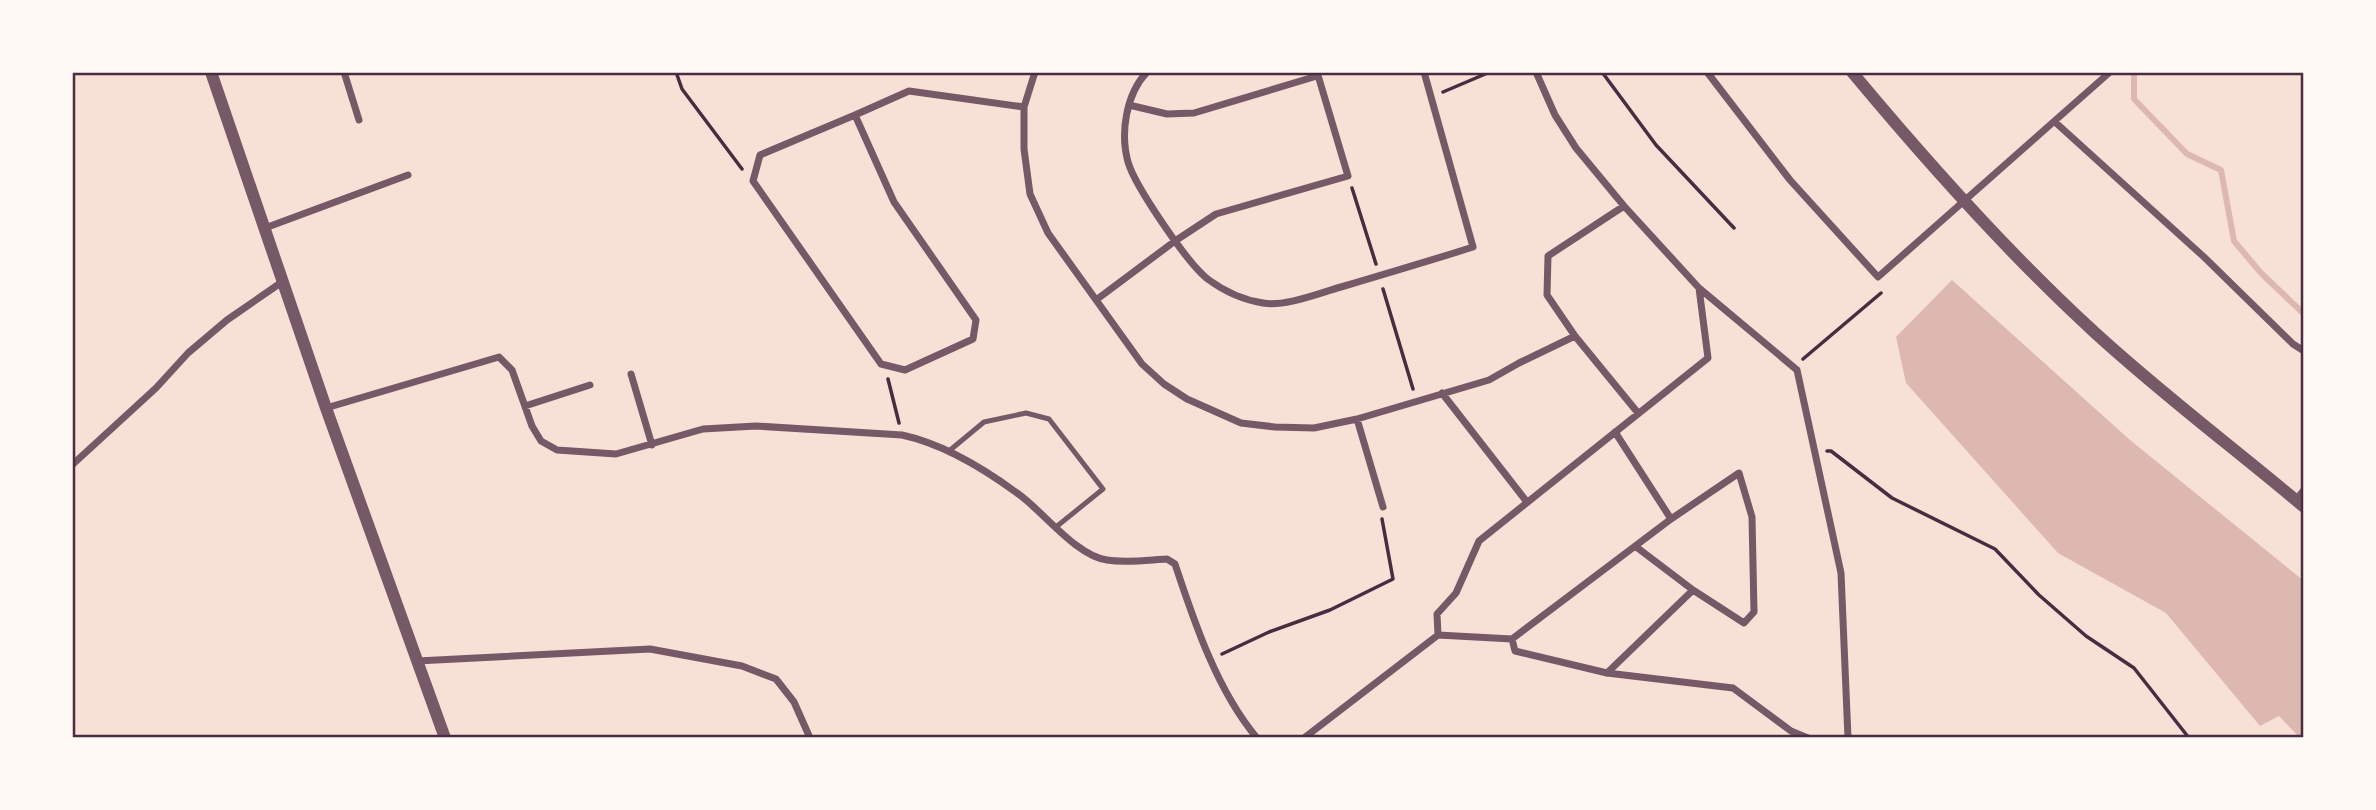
<svg xmlns="http://www.w3.org/2000/svg" width="2376" height="810" font-family="'Open Sans',sans-serif">
	<style>
		.water { fill: #dcb8b0 }
		.lines { fill: none; stroke-linecap: round; stroke-linejoin: round }
		.stream { stroke: #dcb8b0; stroke-width: 6 }
		.path { stroke: #4a2c40; stroke-width: 3.5 }
		.service { stroke: #755966; stroke-width: 5 }
		.minor { stroke: #755966; stroke-width: 7 }
		.tertiary { stroke: #755966; stroke-width: 12 }
		.neatline { fill: none; stroke: #4a2c40; stroke-width: 2.5 }
	</style>
	<rect width="100%" height="100%" fill="#f7e1d7"/>
	<path class="water" d="M1952,280L2130,440L2304,581V738H2300L2279,716L2260,726L2166,613L2058,553L1906,383L1896,337Z"/>
	<g class="lines">
		<path class="stream" d="M2134,72V99L2187,154L2221,170L2234,241L2261,273L2304,314"/>
		<path class="path" d="M676,72L682,89L742,169
			M1602,72L1656,145L1734,228
			M1443,92L1490,72
			M1352,188L1376,264
			M1383,289L1413,389
			M1803,359L1881,293
			M888,379L899,423
			M1827,451H1831L1892,498L1995,549L2039,595L2086,636L2134,668L2189,738
			M1222,654L1269,632L1330,610L1393,579L1382,519"/>
		<path class="service" d="M949,451L984,422L1026,413L1049,419L1103,489L1056,527"/>
		<path class="minor" d="M344,72L359,120
			M1035,72L1024,107V149L1030,194L1048,233L1142,364L1164,384L1187,399L1241,423L1275,427L1314,428L1357,419L1489,380L1519,363L1575,336
			M1147,72C1126,94 1120,133 1128,162C1135,186 1189,266 1209,280C1224,291 1244,300 1263,303C1285,307 1319,293 1341,287C1385,274 1429,261 1473,247L1424,72
			M1536,72L1555,115L1576,148L1624,206L1699,288L1797,370L1841,573L1848,738
			M1707,72L1790,180L1878,277L2110,72
			M1129,105L1167,114L1194,113L1317,76
			M855,115L894,202L976,320L973,339L905,370L881,364L753,181L760,155Z
			M855,115L909,91L1024,107
			M2055,122L2204,257L2293,344L2304,351
			M1624,206L1548,256L1547,295L1575,336L1638,413
			M265,228L408,175
			M1096,300L1175,241L1216,214L1348,176L1317,72
			M631,374L652,445
			M1442,393L1527,502
			M525,406L590,385
			M326,408L499,357L512,370L532,426L541,441L557,450L616,454L703,429L756,426L902,435C944,444 983,468 1017,493C1043,511 1076,556 1107,560C1126,563 1148,560 1167,559L1175,564C1194,621 1217,691 1257,738
			M1357,419L1383,507
			M72,465L156,388L188,353L227,320L282,282
			M2296,500L2304,490
			M1635,546L1693,590
			M1438,635L1437,614L1456,593L1479,541L1708,358L1699,288
			M1512,639L1515,651L1607,673L1733,688L1791,731L1808,738
			M417,661L650,649L742,666L776,679L794,702L810,738
			M1607,673L1693,590L1744,623L1754,612L1752,517L1739,473L1671,519
			M1304,738L1438,635L1512,639L1671,519L1615,432"/>
		<path class="tertiary" d="M211,72L326,408L445,738
			M1852,72C1927,162 2005,250 2091,329C2159,392 2234,448 2304,507"/>
	</g>
	<rect width="2376" height="810" fill="none" stroke="#fffaf5" stroke-width="147"/>
	<rect x="74" y="74" width="2228" height="662" class="neatline"/>
</svg>
